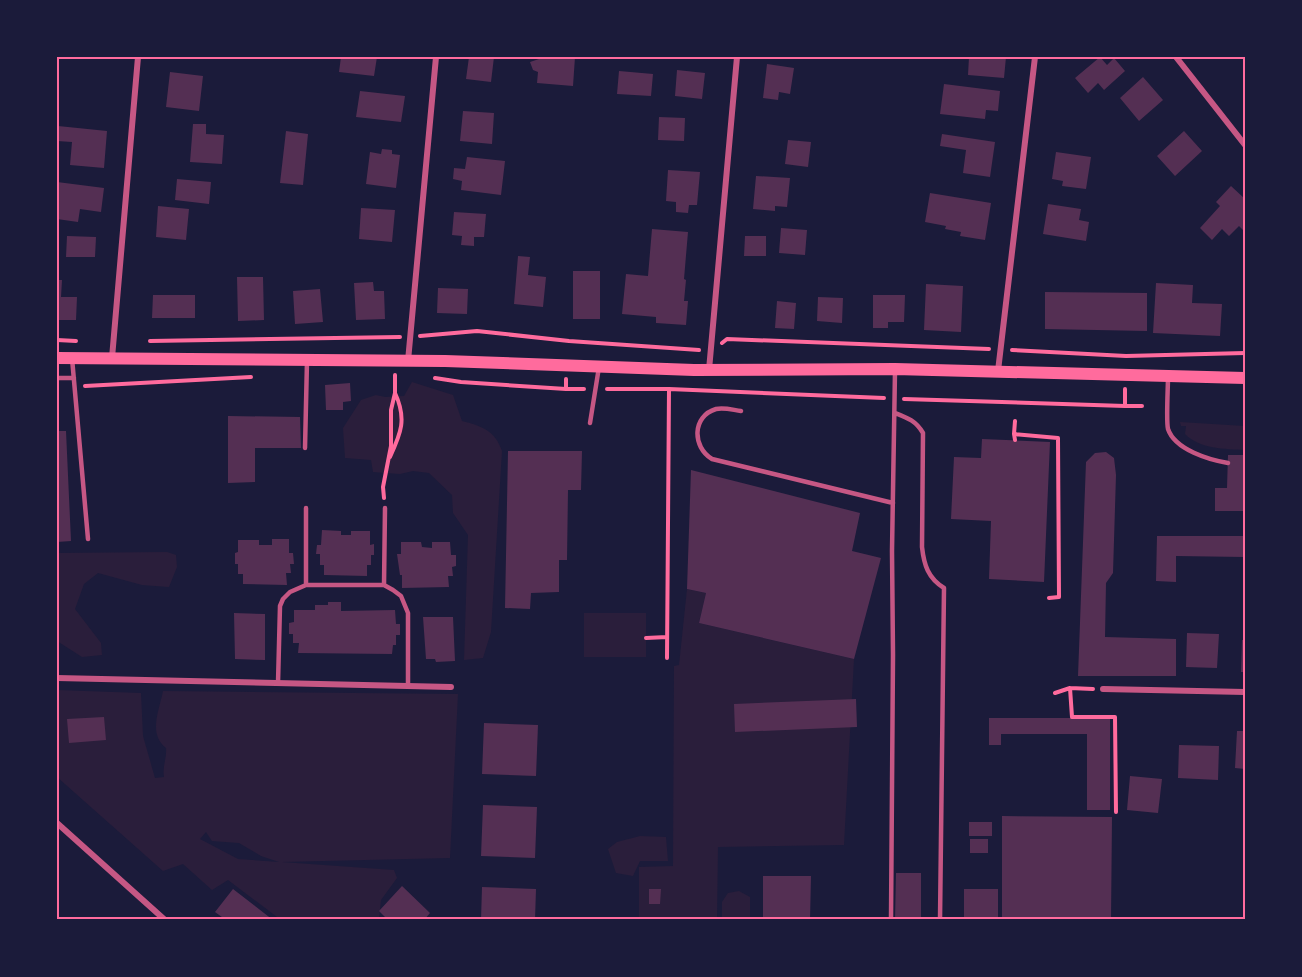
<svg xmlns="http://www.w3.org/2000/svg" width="1302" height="977" font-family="'Fira Sans Condensed',sans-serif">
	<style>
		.green { fill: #2a1e3b; fill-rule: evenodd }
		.building { fill: #542f53 }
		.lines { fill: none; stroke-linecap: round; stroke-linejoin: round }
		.path { stroke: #ff6b9d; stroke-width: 4 }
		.service { stroke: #c65784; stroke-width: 4.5 }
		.minor { stroke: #c65784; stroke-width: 6 }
		.secondary { stroke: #ff6b9d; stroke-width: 12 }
		.neatline { fill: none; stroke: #ff6b9d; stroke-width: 2 }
	</style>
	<rect width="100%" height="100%" fill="#1b1b3a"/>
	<path class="green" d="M412,382L453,395L462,421C481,426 495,430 502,451L491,632L483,658L464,660L468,535L453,513L452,495L429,473L413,471L400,474L373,472L371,460L345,458L343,428L361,400L376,395L385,397L404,396Z
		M1180,422L1245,426V450C1225,449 1200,449 1185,434L1186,426H1181Z
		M167,552L176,555L177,567L169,587L142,585L98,573L84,584L75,609L101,643L102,655L82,657L57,641V553Z
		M687,589L706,593L699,623L854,659L844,845L718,847L717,920H639V867L673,866L674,666L679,665Z
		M584,613H646V657H584Z
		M57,690L141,693L143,736L155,778L164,777C162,767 167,758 166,748C148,734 159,711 163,691L458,694L450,858L282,862L394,870L397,878L381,900L379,920H281L228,880L212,890L183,864L163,871L57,777ZM206,832L212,841L239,843L261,856L279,862L238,859L200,839Z
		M640,836L666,837L668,861H640L633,876L616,873L608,849L617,842Z
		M739,891L750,897V920H722V902L728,893Z"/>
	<path class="building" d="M341,57H377L374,76L339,72Z
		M469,57H494L491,82L466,79Z
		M539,57H575L573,86L537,83L538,72L533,70L530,62L539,59Z
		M969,57H1006L1004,78L968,75Z
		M1100,57L1107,65L1114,58L1125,71L1104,90L1098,83L1088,93L1075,78Z
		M767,64L794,68L790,94L779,92L778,100L763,98Z
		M677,70L705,73L702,99L675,96Z
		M619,71L653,74L651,96L617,94Z
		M170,72L203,76L199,111L166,107Z
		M1143,77L1163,100L1139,121L1120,98Z
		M944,84L1000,91L998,111L986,110L985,119L940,114Z
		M360,91L405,96L401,122L356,117Z
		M463,111L494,113L492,144L460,141Z
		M659,117L685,118L684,141L658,140Z
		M193,124H206V134L224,135L222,164L190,162Z
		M58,126L107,131L104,168L70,165L72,142L57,141Z
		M286,131L308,134L303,185L280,183Z
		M1184,131L1202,151L1175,176L1157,156Z
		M942,134L995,142L990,177L963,173L966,150L940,146Z
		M788,140L811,142L808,167L785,164Z
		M382,149L392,150V154L400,155L396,188L366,184L370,152L381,154Z
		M1056,152L1091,157L1086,189L1062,186L1063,181L1052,179Z
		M467,157L505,161L501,195L461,190L462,181L453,179L454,168L465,169Z
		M668,170L700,172L697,205H689L688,213L676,212V202L666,201Z
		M756,176L790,178L787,207L775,206V211L753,209Z
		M177,179L211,182L209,204L175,200Z
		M57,182L104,188L101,212L80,209L78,222L57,219Z
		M1231,186L1245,199V229L1244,231L1239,226L1229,236L1222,229L1212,240L1200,228L1220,206L1216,202Z
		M930,193L991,203L985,240L960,236L961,232L945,229L946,226L925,222Z
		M1048,204L1081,209L1079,220L1089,222L1086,241L1043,234Z
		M158,206L189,209L186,240L156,237Z
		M361,208L395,210L392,242L359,239Z
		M454,212L486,214L484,237H474V246L461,245L462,236L452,235Z
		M781,228L807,230L805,255L779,253Z
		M652,229L688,232L684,279L686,280L684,301H688L686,325L656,323V317L622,314L626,274L648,276Z
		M67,236L96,237L95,257H66Z
		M745,236H766V256H744Z
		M518,256L530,257L528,275L546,277L543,307L514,304Z
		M573,271H600V319H573Z
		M237,277H263L264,320L238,321Z
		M57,280H62L61,297H77L76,320H57Z
		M373,282L374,291H384L385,319L356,320L354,283Z
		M1156,283L1193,285L1192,303L1222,304L1220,336L1153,333Z
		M926,284L963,286L961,332L924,330Z
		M438,288L468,289L467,314L437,313Z
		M320,289L323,322L295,324L293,291Z
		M1045,292L1147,293V331L1045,329Z
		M153,295H195V318H152Z
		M873,295H905L904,322H888V328H873Z
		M818,297L843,298L842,323L817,321Z
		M777,301L796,303L794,329L775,328Z
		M350,383L351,401L343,402V410H326L325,385Z
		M228,416L300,417L301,448H255V482L228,483Z
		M57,431H66L71,541L57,542Z
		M982,439L1050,442L1044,582L989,579L991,521L951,519L954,457L981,458Z
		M508,451H582L581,490H568L567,560H559V592L531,593L530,609L505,608Z
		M1106,452L1114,458L1116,475L1113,573L1106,583L1105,637L1176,639V676H1078L1086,462L1095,453Z
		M1228,455H1245V511H1215V488H1227Z
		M691,470L860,513L852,551L881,558L854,659L699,623L706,593L687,589Z
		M322,530L341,531V535H351V531H370V545L374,544V555H371V565H367V576L324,575V565H320V554H316L317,545H321Z
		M1157,536H1245V557L1176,556V582L1156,581Z
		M272,539H289V553H293L294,564H290L291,573H286L287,585L243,584V574H238V564H235V553L238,552V540H259V545H272Z
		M401,542H421L422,547L432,548V542H450L451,555H456V566L452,567L453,576H448L449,587L402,588V575H400L397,554H401Z
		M328,602H341V611L395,610L396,624H400V635H396V645H393L392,654L298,653L299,643H293V634H289V623L294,622V610H315V605H328Z
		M234,613L265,614V660L235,659Z
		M423,617H453L455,661L436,662L435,659H426Z
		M1187,633L1219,634L1217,668L1186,667Z
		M1242,640H1245V672H1241Z
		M856,699L857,727L735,732L734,704Z
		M104,717L106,740L69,743L67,719Z
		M989,718H1110V810H1087V734H1001V745H989Z
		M484,723L538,725L536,776L482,774Z
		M1237,731H1245V769L1235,768Z
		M1179,745L1219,746L1218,780L1178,778Z
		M1130,776L1162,779L1158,813L1127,810Z
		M483,805L537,807L535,858L481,856Z
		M1002,816L1112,817L1111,920H1002Z
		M969,822H992V836H969Z
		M970,839H988V853H970Z
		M896,873H921V920H895Z
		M763,876H811L810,920H763Z
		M402,886L430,913L424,920H388L379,911Z
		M482,887L536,889L535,920H481Z
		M233,889L273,920H226L215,912Z
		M649,889H661L660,904H649Z
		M964,889H998V920H964Z"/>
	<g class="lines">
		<path class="path" d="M420,336L477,331L569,341L699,350
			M57,340L76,341
			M150,341L400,337
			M722,343L727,339L989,349
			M1012,350L1126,356L1245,353
			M435,378L461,382L566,389
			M566,379V389H584
			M85,386L251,377
			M607,389H669L884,398
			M904,399L1125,406V389
			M1125,406H1142
			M1014,434L1015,421
			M1015,440L1014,434L1058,438L1059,597L1049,598
			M390,457C401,433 407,419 395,393
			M384,498L383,487L391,446V410L395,393V375
			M646,638L667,637
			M667,658L669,389
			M1070,688L1072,717H1115L1116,812
			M1055,693L1070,688L1093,689"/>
		<path class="service" d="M72,358L88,539
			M1168,377C1168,388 1166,421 1168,429C1175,450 1210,460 1228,463
			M57,378H74
			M741,411C733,410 724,407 716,409C692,416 692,447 712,459L893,503
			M895,413C908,418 916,421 923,433L922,547C924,565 928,578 944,588L940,920
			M590,423L599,367
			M305,448L307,361
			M306,585V508
			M384,585L385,508
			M278,683L280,606L283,599L290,592L306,585H384L393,590L401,596L408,613V686
			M891,920L893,655L892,551L895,371"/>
		<path class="minor" d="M1176,57L1245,145
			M112,358L138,57
			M408,361L436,57
			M709,370L737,57
			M998,371L1035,57
			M57,678L451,687
			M1103,689L1245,692
			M57,823L165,920"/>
		<path class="secondary" d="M57,358L445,361L694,370L895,369L1245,378"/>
	</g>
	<rect width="1302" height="977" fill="none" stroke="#1b1b3a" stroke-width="117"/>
	<rect x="58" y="58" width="1186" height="860" class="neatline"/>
</svg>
